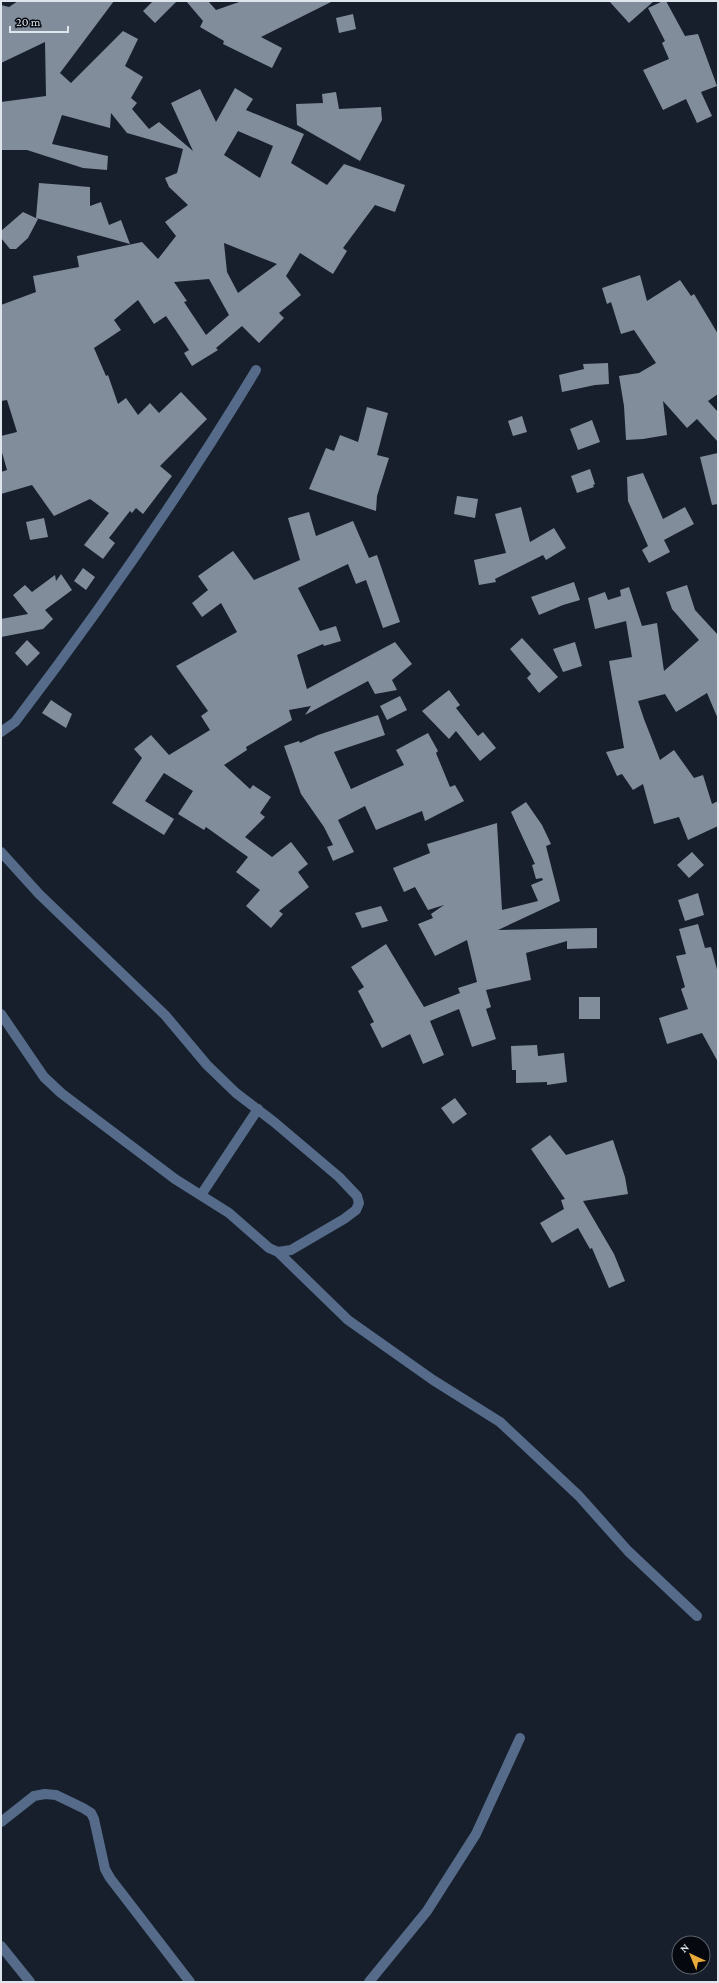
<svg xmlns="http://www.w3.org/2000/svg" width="719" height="1983" font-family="'Crimson Pro',serif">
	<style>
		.building { fill: #828d9c; fill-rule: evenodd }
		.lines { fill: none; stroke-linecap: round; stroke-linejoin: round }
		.minor { stroke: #556b89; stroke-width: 10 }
	</style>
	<rect width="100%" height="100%" fill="#161f2b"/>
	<path class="building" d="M18,1H114L60,73L71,83L123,31L138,39L125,66L143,77L131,98L137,103L132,109L149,129L159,122L193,151L171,103L200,89L216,122L235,88L253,99L246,110L304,134L291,163L327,185L344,164L405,185L395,212L375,205L343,248L347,251L333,274L300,253L286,276L301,295L279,313L284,318L259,343L242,326L216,348L218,350L192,366L184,353L189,350L166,316L154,324L138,300L114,320L121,330L94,348L106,376L108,375L118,404L126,398L138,415L150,403L159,413L181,392L207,419L160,466L172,476L143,514L136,508L132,513L130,511L109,538L115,543L103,559L84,545L109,513L90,499L54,516L32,485L1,494V472L7,470L1,449V436L17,432L7,400L1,401V305L36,292L33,276L79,267L77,256L142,242L158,259L176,236L165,222L188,205L169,187L165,178L177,173L183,149L127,133L111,113L110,128L62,115L52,144L108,156L107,170L83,168L27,150H1V102L46,96L45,42L1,63V5L9,7ZM238,131L273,146L260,178L224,155ZM224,243L277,264L238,293L227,272ZM209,279L229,315L206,335L184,302L187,301L174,282Z
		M153,1H177L155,23L143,11Z
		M186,1H208L216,10L242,1H333L261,37L282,48L272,68L223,44L224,41L200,27L203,21Z
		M609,1H654L629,23Z
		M663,1H666L685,36L698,34L717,86L701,92L712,116L697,123L686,99L663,110L643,70L669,59L662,43L665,41L648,8Z
		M353,14L356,29L339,33L336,18Z
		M336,92L339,109L381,107L382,120L360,161L297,125L296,104L323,103L322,94Z
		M39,183L90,187V206L101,202L109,225L121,220L130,244L36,218Z
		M23,212L38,219L28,238L16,249H10L1,238V231Z
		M640,275L647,301L680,280L691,296L694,294L718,334V394L708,401L718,412V442L697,419L687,428L663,401L667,435L643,439L626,440L624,406L619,376L639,373L656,363L634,330L621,334L611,302L607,304L602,288Z
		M608,363L609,384L595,385L562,392L559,375L584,369L583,364Z
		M367,407L388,413L377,455L389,458L377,496L376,511L309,489L326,448L334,451L340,435L358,442Z
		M522,416L527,432L513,436L508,421Z
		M592,420L600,442L578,450L570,429Z
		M718,453V504L712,505L700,457Z
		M590,469L595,484L593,485L594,487L577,493L571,476Z
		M643,473L663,519L685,507L694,524L664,540L670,552L649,563L642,550L648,546L628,501L627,477Z
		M457,496L478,499L475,518L454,514Z
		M521,507L530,542L554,528L566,548L546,560L543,555L495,579L496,582L479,585L474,560L506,553L495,514Z
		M309,512L316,536L353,521L369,558L377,555L400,622L383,628L366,580L356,584L348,564L298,588L320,631L336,626L341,641L324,646L323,644L297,655L307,689L395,642L412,664L392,680L397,690L375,694L368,681L305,715L311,706L289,710L292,720L246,747L247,750L224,765L250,789L253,785L271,797L260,813L265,817L245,837L272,857L291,842L308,864L298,872L309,887L279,911L283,914L271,928L246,906L260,890L236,872L248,857L206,827L204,830L178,814L193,791L164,773L145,801L174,819L164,835L112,803L142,758L134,749L151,735L169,755L210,730L201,716L208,711L176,666L237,632L221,603L202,617L192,603L208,590L198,576L233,551L254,580L300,560L288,518Z
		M44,518L48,537L30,540L26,522Z
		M83,568L95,577L86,590L74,581Z
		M61,574L72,590L45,610L53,619L43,629L1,637V619L28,614L13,595L25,585L32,592L55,575L56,581Z
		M574,582L580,600L563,605L539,615L531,597Z
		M687,585L695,610L718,635V719L707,693L676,712L665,694L638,701L644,719L660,760L674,750L694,778L703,775L712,804L718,801V826L688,840L679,817L654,824L643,784L633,790L622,774L617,776L606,752L624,748L609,661L632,657L626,621L595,629L588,598L605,592L608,600L621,596L620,590L629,587L642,626L657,623L664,671L699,640L672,609L666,592Z
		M522,638L558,677L539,693L527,678L531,674L510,649Z
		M27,640L40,653L27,666L15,653Z
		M575,642L582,666L563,672L553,649Z
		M449,690L460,705L456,708L478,736L483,732L496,748L480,761L456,731L449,739L422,711Z
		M400,696L407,710L387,720L380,706Z
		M51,700L72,714L66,728L42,713Z
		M378,715L385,735L334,752L351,789L404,765L396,750L428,733L438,751L436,753L450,787L455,785L464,801L425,821L422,811L376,830L365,806L338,820L354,852L333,861L327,847L333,845L324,827L301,794L284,746L299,741L300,743L318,735Z
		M526,802L542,825L551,844L546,846L560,901L498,930L597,928V948L567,949V941L526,953L531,980L486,990L491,1007L486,1009L496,1039L472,1047L459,1009L430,1021L444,1055L423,1064L410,1034L382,1048L370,1024L374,1022L358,991L364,987L351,967L386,944L424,1007L460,993L458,988L477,982L467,940L435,956L418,924L433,918L431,914L444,905L428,910L415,887L404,892L393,868L430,853L427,844L497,823L502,910L538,901L531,885L543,880L542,878L536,879L532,865L535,864L511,812Z
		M692,852L704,865L689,878L677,865Z
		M698,893L704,915L685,921L678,900Z
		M381,906L388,921L362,928L355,913Z
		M698,924L705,948L711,947L718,973V1062L702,1033L667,1044L659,1018L688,1009L681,989L685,987L676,956L686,954L679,929Z
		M579,997H600V1019H579Z
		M537,1045L538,1056L564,1053L567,1082L547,1085V1082L516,1083V1070H512L511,1046Z
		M455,1098L467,1114L453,1124L441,1108Z
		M550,1135L566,1155L613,1140L625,1177L628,1194L583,1201L614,1254L625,1281L609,1288L592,1248L590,1249L578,1228L552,1243L540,1223L564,1209L561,1200L565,1199L531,1149Z"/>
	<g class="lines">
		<path class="minor" d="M1,732L15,722C101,609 183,491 256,370
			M1,852L39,894L165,1015L207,1065L236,1093L274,1122L339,1177L357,1196L359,1203L356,1210L344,1219L291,1250L278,1252L269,1248L229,1213L175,1179L61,1093L44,1077L1,1014
			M201,1195L258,1109
			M278,1252L348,1320L433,1380L500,1422L579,1496L628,1551L697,1616
			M1,1822L34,1796L45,1794L56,1795L83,1808L91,1813L94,1819L105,1869L110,1878L190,1982
			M1,1946L30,1982
			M369,1982L427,1911L476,1834L520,1738"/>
	</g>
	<rect width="719" height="1983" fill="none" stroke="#dfe5ed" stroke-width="4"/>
	<g transform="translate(691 1955) rotate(316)"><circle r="19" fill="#05080e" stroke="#5c6067"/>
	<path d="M0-3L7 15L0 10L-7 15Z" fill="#eaaa39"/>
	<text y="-6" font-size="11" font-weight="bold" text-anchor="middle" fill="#dfe5ed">N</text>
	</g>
	<path d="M10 26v6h58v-6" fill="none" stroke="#dfe5ed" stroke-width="2"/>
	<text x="16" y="26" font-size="12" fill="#dfe5ed" stroke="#05080e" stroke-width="3" paint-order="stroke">20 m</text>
</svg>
